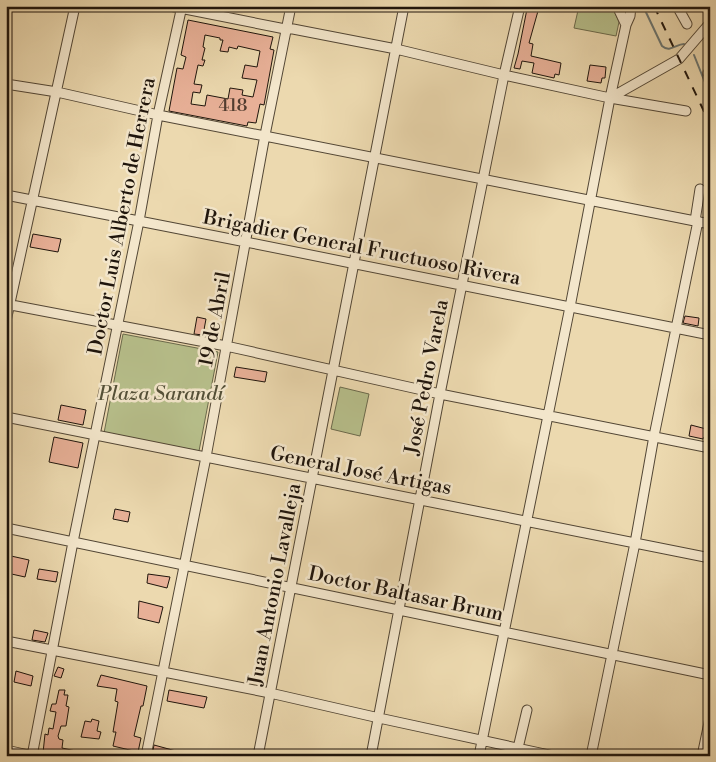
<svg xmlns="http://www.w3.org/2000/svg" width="716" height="762" font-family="'Libre Bodoni',serif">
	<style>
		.green { fill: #b7bf8b; stroke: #6b6a4c }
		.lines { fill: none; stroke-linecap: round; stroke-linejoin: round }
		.stream { stroke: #6b7672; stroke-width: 2 }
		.building { fill: #e8b097; stroke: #1f150c; fill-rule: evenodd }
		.minor-casing { stroke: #524635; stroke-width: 11 }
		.minor { stroke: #f3e6cb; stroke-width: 9 }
		.rail { stroke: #1f150c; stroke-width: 2; stroke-dasharray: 9 9; stroke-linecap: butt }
		.labels { text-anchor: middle; stroke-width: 5; stroke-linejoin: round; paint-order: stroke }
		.number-label { font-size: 18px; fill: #513c2f }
		.street-label { font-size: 20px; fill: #1f150c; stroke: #f3e6cb }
		.park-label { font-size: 20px; font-style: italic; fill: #545038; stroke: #f3e6cb }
	</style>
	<rect width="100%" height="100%" fill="#ecd9af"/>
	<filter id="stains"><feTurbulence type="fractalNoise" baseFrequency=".004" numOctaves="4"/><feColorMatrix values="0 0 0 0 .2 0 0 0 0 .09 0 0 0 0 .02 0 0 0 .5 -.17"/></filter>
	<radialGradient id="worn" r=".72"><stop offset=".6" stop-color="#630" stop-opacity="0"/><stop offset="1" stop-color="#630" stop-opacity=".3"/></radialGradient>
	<path class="green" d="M579,6H612L619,22L616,36L574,28Z
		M123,334L218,352L199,451L104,433Z
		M340,387L369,394L360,436L331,429Z"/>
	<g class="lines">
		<path class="stream" d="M643,6L662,46C670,53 676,44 684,44
			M694,55L710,95"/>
	</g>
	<path class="building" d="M527,9L538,11L529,43L533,44L531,56L561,63L559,75L555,74L554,78L532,73L534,63L522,61L520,69L514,68L518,54Z
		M188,20L273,37L270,49L274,50L264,105L260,104L256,123L248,122L247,126L169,111L177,68L183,69L186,57L181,55ZM205,35L220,38V40H223L220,51L228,52L229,47L237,49L238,46L260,51L257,67L245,65L242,78L257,80L253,97L242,95L243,90L230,88L228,99L207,95L205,106L191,104L193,92L200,93L202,85L194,84L198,65L203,66L205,60H202L205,48L203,47Z
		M590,65L606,67L605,78H602L601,83L587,81Z
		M33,234L61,239L58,252L30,247Z
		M101,303L111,305L109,317L98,315Z
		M685,316L699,318L698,326L683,323Z
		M197,317L206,319L203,335L194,334Z
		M236,367L267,372L265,382L234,377Z
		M61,405L86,410L83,425L58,420Z
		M691,425L710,430V439L704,437L703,439L689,436Z
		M54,437L83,443L78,468L49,462Z
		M115,509L130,512L128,522L113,519Z
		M11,556L29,560L25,577L7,573Z
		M39,569L58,572L56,582L37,579Z
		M148,574L170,577L167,588L147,583Z
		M139,601L163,607L159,623L138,618Z
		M34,630L48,633L45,642L32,640Z
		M58,667L64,669L61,678L54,676Z
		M16,671L33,676L31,686L14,682Z
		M101,675L147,686L143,706H141L134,736L141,738L138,752L113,746L116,732H113L118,702L115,701L117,689L97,686Z
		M59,690H65L64,695H68L66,706L69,707L66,726H61L58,736L59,739L63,740L62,748L85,753V756H55L43,753L45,734L48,735L49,728L53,729L56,712L50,711L52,704H56Z
		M169,690L207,697L204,708L167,701Z
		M92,719L99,721L97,731L101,732L99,739L81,737L85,721L91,722Z
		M154,745L176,751L174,756H152Z"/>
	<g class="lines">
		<g class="minor-casing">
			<path id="minor" d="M170,6L285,29H293L396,49L504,75L610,98L686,111
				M617,6L626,25
				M677,6L687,24
				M708,73L710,77
				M6,84L57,92L158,115L710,224
				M610,98L679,59L710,23
				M6,195L246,242L710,335
				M695,221L700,189
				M6,304L226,346L440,394L710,448
				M6,321L75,6
				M6,417L710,558
				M6,528L710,675
				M6,641L270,693L379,718L554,756
				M518,748L527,710
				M6,750L33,756
				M32,756L73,542L139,221L158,115L182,6
				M146,756L206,457L265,135L291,6
				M258,756L404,6
				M371,756L440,394L504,75L520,6
				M479,756L570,307L610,98L626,25L630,16L631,6
				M591,756L635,543L654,436L698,221
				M702,756L710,718"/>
		</g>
		<use href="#minor" class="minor"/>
		<path class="rail" d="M654,6L710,124"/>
	</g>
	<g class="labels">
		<g class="number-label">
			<text x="233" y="111">418</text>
		</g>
		<g class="street-label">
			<text transform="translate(121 216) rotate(-79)" y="7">Doctor Luis Alberto de Herrera</text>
			<text transform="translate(362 247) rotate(11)" y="7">Brigadier General Fructuoso Rivera</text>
			<text transform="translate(214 319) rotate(-79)" y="7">19 de Abril</text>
			<text transform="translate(426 377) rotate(-79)" y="7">José Pedro Varela</text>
			<text transform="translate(361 470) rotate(11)" y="7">General José Artigas</text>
			<text transform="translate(274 584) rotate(-79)" y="7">Juan Antonio Lavalleja</text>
			<text transform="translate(406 593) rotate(12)" y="7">Doctor Baltasar Brum</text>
		</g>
		<g class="park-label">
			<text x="161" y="400">Plaza Sarandí</text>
		</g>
	</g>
	<rect width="716" height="762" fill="none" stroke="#ecd9af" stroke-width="25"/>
	<rect x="8" y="8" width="701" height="747" fill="none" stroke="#1f150c" stroke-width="2.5"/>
	<rect x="12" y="12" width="691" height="737" fill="none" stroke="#1f150c"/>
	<rect width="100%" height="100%" filter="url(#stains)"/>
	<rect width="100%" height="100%" fill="url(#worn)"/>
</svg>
